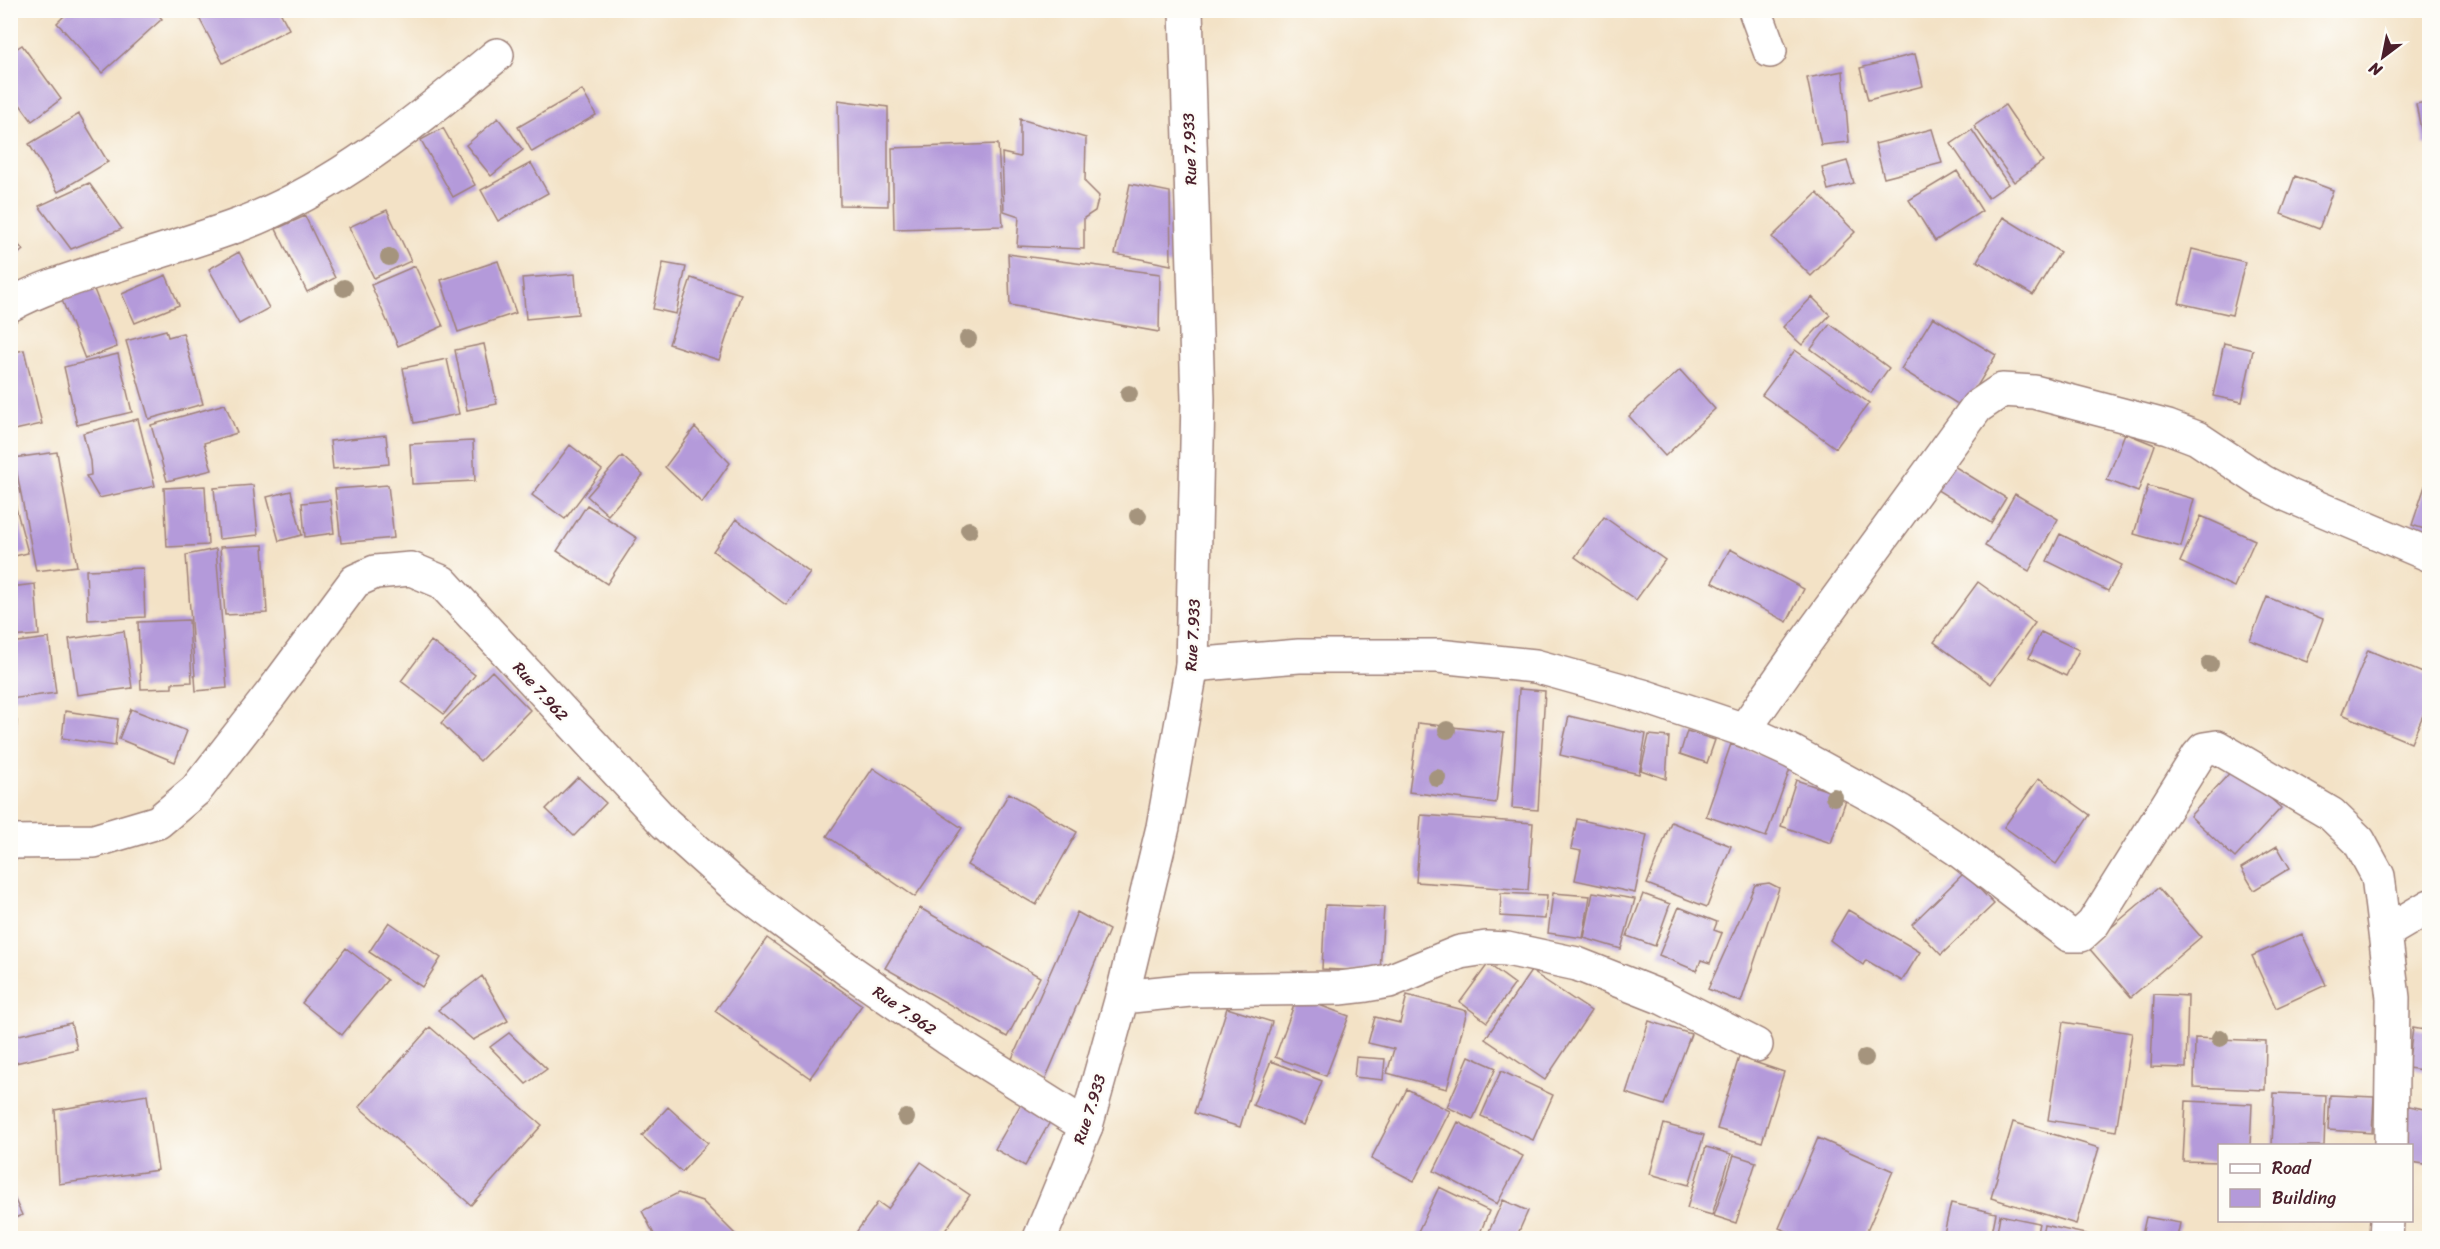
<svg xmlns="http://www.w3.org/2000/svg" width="2440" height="1249" font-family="Sriracha,sans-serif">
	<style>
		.building { fill: #b49ada }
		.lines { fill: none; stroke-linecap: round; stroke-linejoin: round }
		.minor-casing { stroke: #9e8078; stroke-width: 36 }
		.tertiary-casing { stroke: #9e8078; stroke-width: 36 }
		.minor { stroke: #fff; stroke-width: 33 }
		.tertiary { stroke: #fff; stroke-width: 33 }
		.tree { fill: #a5947d }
		.labels { text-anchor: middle; stroke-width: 5; stroke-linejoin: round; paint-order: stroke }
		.street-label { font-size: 16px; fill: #4a1f2b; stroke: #fdfcf7 }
	</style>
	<rect width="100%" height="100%" fill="#fdfcf7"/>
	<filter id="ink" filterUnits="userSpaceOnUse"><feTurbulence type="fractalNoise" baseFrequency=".0167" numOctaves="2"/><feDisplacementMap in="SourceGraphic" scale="12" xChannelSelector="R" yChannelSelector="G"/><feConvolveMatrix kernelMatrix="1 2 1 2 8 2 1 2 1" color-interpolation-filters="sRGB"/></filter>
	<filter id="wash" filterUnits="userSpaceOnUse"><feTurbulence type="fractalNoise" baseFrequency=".008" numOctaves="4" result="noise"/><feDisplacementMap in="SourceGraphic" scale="24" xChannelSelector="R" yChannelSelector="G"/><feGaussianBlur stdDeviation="1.35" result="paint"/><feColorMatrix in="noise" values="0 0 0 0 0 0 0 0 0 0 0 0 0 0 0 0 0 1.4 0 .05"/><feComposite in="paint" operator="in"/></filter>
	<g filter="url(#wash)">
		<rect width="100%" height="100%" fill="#f3e2c6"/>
		<g id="blocks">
			<path class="building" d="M70,10H154L162,19L102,73L57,23Z
				M203,10H279L289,29L223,63L197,14Z
				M22,45L61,99L32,121L10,91V53Z
				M1915,54L1923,86L1868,100L1860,68Z
				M1843,71L1849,142L1821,145L1807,78Z
				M582,90L596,115L532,152L518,127Z
				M838,100L888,107V206L840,205Z
				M2430,101V144L2424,145L2416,104Z
				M2005,105L2043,161L2014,182L1974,126Z
				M79,114L108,162L58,192L29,144Z
				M498,118L523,150L491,176L466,145Z
				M1020,119L1086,138L1085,182L1099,196L1095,211L1084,218V249L1017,246L1019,216L1004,211L1002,153L1020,157Z
				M443,128L475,185L453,197L421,140Z
				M1932,129L1942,163L1884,178L1875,144Z
				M1972,130L2008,184L1988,198L1951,144Z
				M998,144L1003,226L894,229L892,148Z
				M1847,161L1854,183L1828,190L1822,168Z
				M531,163L548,193L498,221L481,190Z
				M1957,171L1982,211L1935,241L1909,200Z
				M2295,176L2333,190L2319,229L2281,214Z
				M89,183L122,229L71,249L39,206Z
				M1130,184L1170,192L1171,265L1115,254Z
				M1817,193L1855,232L1811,276L1772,237Z
				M387,210L411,261L374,278L349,227Z
				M305,216L335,278L307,292L276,229Z
				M2003,217L2060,252L2033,295L1977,261Z
				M10,235L23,250L10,261Z
				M2192,249L2245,262L2232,315L2179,303Z
				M239,252L269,308L239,324L209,269Z
				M1008,254L1160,274L1159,332L1010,305Z
				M498,261L516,313L458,332L441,280Z
				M663,263L686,267L676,314L653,309Z
				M415,266L443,326L398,346L371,285Z
				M575,274L578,314L526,319L522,278Z
				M166,275L179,305L135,323L122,294Z
				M691,278L741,294L719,360L669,344Z
				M93,287L117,347L85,359L62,300Z
				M1812,297L1830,315L1802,345L1783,327Z
				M1933,317L1996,355L1964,408L1901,369Z
				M1830,324L1889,368L1871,393L1811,349Z
				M166,330L168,337L183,333L203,404L149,419L126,341Z
				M2224,343L2253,350L2242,402L2213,396Z
				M484,344L497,404L467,410L455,350Z
				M24,350L42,424L10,431V353Z
				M1795,350L1869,403L1836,448L1762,395Z
				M118,354L132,412L77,425L64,367Z
				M447,359L459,414L414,423L403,368Z
				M1680,370L1715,409L1665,456L1629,416Z
				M225,404L237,433L204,443L212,470L167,481L151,425Z
				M138,419L155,486L99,498L86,476L91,475L90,461L83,433Z
				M695,427L730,463L702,503L665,467Z
				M2125,433L2155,445L2138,492L2107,480Z
				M386,435L389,464L333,469L330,441Z
				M473,441L475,481L412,484L410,444Z
				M570,445L602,470L565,519L532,495Z
				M57,452L77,566L36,571L14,458Z
				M622,456L643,475L608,515L587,496Z
				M1949,463L2006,498L1991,523L1934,488Z
				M2430,471V531L2412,525Z
				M10,485L28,553L10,557Z
				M253,485L258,535L219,539L214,488Z
				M388,485L394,538L341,543L335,489Z
				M205,486L208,545L167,547L164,488Z
				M2148,486L2194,499L2181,547L2134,534Z
				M291,491L302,535L279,541L267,497Z
				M2015,494L2058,519L2029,571L1985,546Z
				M330,500L334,533L305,537L302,503Z
				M587,505L637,538L607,584L557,551Z
				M2201,516L2255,540L2234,587L2180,562Z
				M1604,517L1665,560L1636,600L1575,557Z
				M736,519L810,573L786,605L713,551Z
				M2060,534L2122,565L2108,591L2047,561Z
				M263,545L267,613L225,615L220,547Z
				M216,549L227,688L196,691L186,555Z
				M1730,549L1804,589L1787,622L1712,582Z
				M143,568L145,617L88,620L86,570Z
				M1978,582L2035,623L1991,684L1934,642Z
				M35,584L39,635L10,637V587Z
				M2267,597L2323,619L2307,662L2250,640Z
				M189,620L192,682L172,683V688L141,689L138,622Z
				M124,631L132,688L77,695L69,639Z
				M2041,632L2079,650L2066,676L2029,658Z
				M49,638L56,693L10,699V643Z
				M431,641L475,675L444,714L401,681Z
				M2368,650L2430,676V699L2411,743L2342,714Z
				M492,671L530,710L480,761L441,723Z
				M1519,689L1545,691L1538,810L1512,808Z
				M131,709L187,731L175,762L119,739Z
				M65,711L118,719L115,746L62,738Z
				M1569,716L1646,734L1639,774L1560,755Z
				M10,720L17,721L12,771H10Z
				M1418,723L1504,733L1496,803L1409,792Z
				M1687,731L1715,740L1707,763L1680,754Z
				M1649,735L1669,737L1666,779L1641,770Z
				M1731,744L1791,766L1766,837L1706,816Z
				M2236,766L2281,808L2235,858L2190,816Z
				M873,768L962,828L915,897L827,836Z
				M578,777L606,803L574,836L546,809Z
				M2039,778L2090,815L2056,864L2004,827Z
				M1796,780L1847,797L1831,843L1781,826Z
				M1009,793L1077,832L1036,905L967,865Z
				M1421,815L1533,823L1528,890L1416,882Z
				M1577,819L1647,835L1635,893L1575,880L1581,851L1571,849Z
				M1671,822L1731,846L1707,907L1647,884Z
				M2277,846L2290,868L2254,890L2241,868Z
				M1964,873L1994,904L1941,955L1912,924Z
				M1769,883L1779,888L1741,1002L1708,989L1755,885Z
				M2158,888L2201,937L2131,997L2088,947Z
				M1593,892L1635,899L1621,949L1584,938Z
				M1501,893L1547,895L1545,919L1500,916Z
				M1553,893L1590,896L1583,938L1548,933Z
				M1643,894L1670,904L1655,946L1627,936Z
				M1325,905L1384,907L1380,972L1322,969Z
				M1679,907L1717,922L1714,930L1722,933L1710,963L1701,960L1697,971L1659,955Z
				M920,908L1040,977L1007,1037L885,968Z
				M1848,910L1920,952L1902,981L1866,960L1863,965L1830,940Z
				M1077,912L1109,930L1042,1087L1011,1061Z
				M389,922L441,958L422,987L369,952Z
				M2302,934L2326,985L2276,1008L2252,956Z
				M767,938L862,1005L810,1078L715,1011Z
				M346,948L387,980L342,1035L302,1003Z
				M1488,964L1515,984L1487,1022L1460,1002Z
				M1531,971L1591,1011L1545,1080L1485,1039Z
				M482,976L508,1021L473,1040L438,1010Z
				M2154,994L2188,996L2186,1068L2151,1067Z
				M1407,995L1467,1011L1447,1089L1387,1073L1394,1049L1368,1043L1375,1017L1400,1023Z
				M1297,997L1349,1016L1326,1076L1275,1057Z
				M1227,1008L1272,1022L1240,1127L1194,1113Z
				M1649,1021L1691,1034L1664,1105L1626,1093Z
				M2063,1022L2132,1033L2116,1131L2048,1120Z
				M71,1023L77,1049L15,1063L10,1037Z
				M430,1027L542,1125L471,1205L359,1107Z
				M2413,1028L2430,1031V1071L2408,1068Z
				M509,1033L547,1069L526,1084L490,1047Z
				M2195,1038L2266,1041L2265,1090L2194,1087Z
				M1469,1056L1496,1068L1473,1119L1447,1107Z
				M1356,1057L1385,1059L1383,1080L1354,1077Z
				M1739,1057L1784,1072L1762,1142L1717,1129Z
				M1271,1061L1322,1081L1304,1125L1253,1105Z
				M1501,1071L1553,1095L1533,1140L1481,1116Z
				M1407,1089L1450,1111L1414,1181L1371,1159Z
				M2274,1093L2326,1095L2324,1146H2272Z
				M147,1095L158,1170L59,1184L55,1110Z
				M2330,1095L2374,1097L2372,1133L2328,1130Z
				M2186,1101L2252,1104L2250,1146H2220V1162L2183,1161Z
				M1022,1102L1051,1120L1025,1166L995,1149Z
				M2409,1106L2430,1110V1165L2412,1162V1146H2400Z
				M668,1107L708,1143L682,1172L642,1136Z
				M1458,1122L1523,1156L1497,1204L1434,1171Z
				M2013,1122L2099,1148L2076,1224L1991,1198Z
				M1664,1124L1704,1135L1689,1185L1650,1174Z
				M1818,1138L1893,1171L1864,1238H1804L1779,1228Z
				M1706,1147L1731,1154L1712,1215L1687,1208Z
				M1734,1155L1756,1162L1736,1223L1714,1216Z
				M921,1162L970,1195L940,1238H852L878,1202L888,1209Z
				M1439,1187L1489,1211L1478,1238H1415Z
				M10,1189L22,1215L10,1220Z
				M678,1193L702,1201L739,1238H656L642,1211Z
				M1503,1200L1528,1211L1516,1238H1486Z
				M1951,1203L1996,1213L1991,1238H1943Z
				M2000,1215L2039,1223L2036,1238H1996Z
				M2146,1217L2180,1223L2177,1238L2142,1235Z
				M2044,1225L2090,1235L2089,1238H2041Z"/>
		</g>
	</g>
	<g filter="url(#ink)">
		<use href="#blocks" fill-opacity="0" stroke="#9e8078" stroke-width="1.5"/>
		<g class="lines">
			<g class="minor-casing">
				<path id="minor" d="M1755,10L1770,51
					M10,305C43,287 78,277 113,266C155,253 198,240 239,225C337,188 417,121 497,55
					M1192,665L1299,656H1438L1535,666L1643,696L1744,730L1792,752L1900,811L1957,849L2069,935H2081L2093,924L2198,756L2204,749L2217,747L2331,814L2359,841L2378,876L2393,998L2391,1146
					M1744,730L1805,643L1977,407L2002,390L2034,392L2168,427L2197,438L2263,482L2290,496L2430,555
					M10,842L94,841L158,822L196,790L271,694L355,581L375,572L411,569L442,582L665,823L735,886L850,971L947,1038L1086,1126
					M2386,932L2430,906
					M1122,997L1190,990L1340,988L1366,985L1389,981L1460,952L1486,948L1507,949L1577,964L1663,998L1756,1045
					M2386,1238L2387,1220"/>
			</g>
			<g class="tertiary-casing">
				<path id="tertiary" d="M1040,1238L1086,1126L1122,997L1163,827L1192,665L1198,399L1186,10"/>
			</g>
			<use href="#minor" class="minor"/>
			<use href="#tertiary" class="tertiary"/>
		</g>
		<g class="tree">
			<circle cx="389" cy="257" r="9"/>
			<circle cx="344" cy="288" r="9"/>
			<circle cx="968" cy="339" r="9"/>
			<circle cx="1129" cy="394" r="9"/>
			<circle cx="1138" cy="516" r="9"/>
			<circle cx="969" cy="530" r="9"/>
			<circle cx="2210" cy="664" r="9"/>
			<circle cx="1447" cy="730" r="9"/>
			<circle cx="1437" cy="778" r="9"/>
			<circle cx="1834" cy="797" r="9"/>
			<circle cx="2220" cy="1038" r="9"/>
			<circle cx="1865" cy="1058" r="9"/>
			<circle cx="906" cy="1118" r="9"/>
		</g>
	</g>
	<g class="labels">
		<g class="street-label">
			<text transform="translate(1189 149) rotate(-92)" y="6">Rue 7.933</text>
			<text transform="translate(1192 635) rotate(-87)" y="6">Rue 7.933</text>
			<text transform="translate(541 691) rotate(48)" y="6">Rue 7.962</text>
			<text transform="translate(905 1010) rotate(35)" y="6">Rue 7.962</text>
			<text transform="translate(1089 1109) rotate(-72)" y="6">Rue 7.933</text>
		</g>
	</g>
	<rect width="2440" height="1249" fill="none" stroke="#fdfcf7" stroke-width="36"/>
	<rect x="2218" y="1144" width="195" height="78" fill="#fdfcf7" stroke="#b5a4a5" stroke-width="1.5"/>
	<rect x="2230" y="1164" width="30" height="9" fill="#ffffff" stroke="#b5a4a5" stroke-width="1.5"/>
	<text x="2272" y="1174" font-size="18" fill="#4a1f2b">Road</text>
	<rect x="2230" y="1189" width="30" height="18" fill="#b49ada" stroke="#b5a4a5" stroke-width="1.5"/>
	<text x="2272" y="1204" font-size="18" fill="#4a1f2b">Building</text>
	<g transform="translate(2383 57) rotate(212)" stroke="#fdfcf7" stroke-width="4.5" paint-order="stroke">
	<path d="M0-4.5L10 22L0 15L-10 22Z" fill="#4a1f2b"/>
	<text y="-9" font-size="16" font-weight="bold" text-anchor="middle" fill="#4a1f2b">N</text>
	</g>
</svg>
